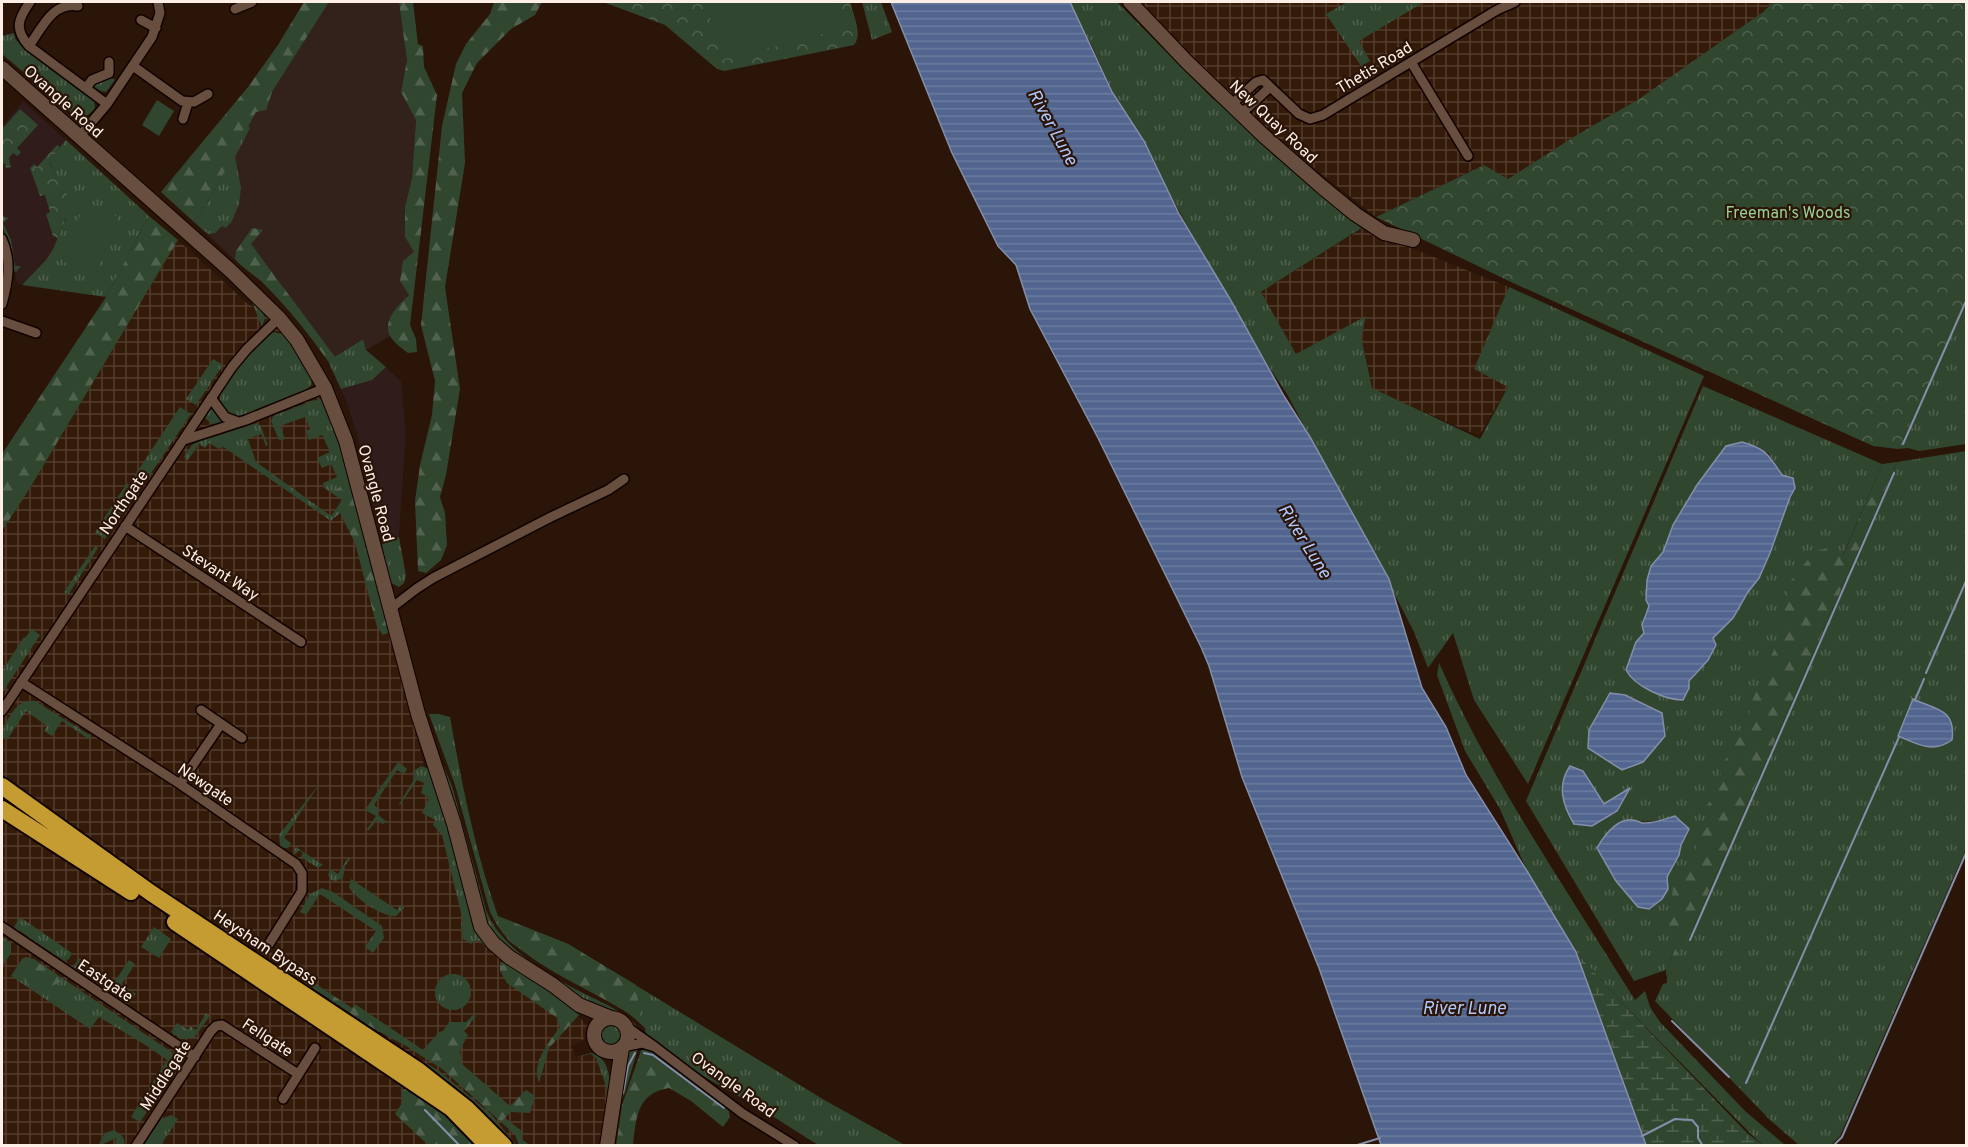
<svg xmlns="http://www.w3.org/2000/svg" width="1968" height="1147" font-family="Overpass,sans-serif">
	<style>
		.commercial { fill: #33211b }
		.industrial { fill: url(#industrial-grid) }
		.education { fill: #2f1c1b }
		.grass { fill: url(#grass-tufts); fill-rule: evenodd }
		.forest { fill: url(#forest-firs) }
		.wetland { fill: url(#wetland-marsh) }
		.park { fill: url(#park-crowns) }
		.pitch { fill: #31462f }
		.water { fill: url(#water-rules); stroke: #858ea9; stroke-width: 1.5 }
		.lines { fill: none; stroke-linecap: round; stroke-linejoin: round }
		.stream { stroke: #858ea9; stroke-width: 2 }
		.street-casing { stroke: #110200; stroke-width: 12 }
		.secondary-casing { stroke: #110200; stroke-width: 16 }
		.highway-casing { stroke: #110200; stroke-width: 20 }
		.street { stroke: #674e3f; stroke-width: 9 }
		.secondary { stroke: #674e3f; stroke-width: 14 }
		.highway { stroke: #c49c32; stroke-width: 16 }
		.labels { text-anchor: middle; stroke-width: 4.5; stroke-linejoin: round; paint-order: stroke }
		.street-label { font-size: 16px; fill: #feefe6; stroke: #2a1508 }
		.park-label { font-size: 16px; fill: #99d093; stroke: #2a1508 }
		.water-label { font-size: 18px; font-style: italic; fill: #afc9ff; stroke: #2a1508 }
	</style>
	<defs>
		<pattern id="industrial-grid" width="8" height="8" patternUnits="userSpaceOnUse" patternTransform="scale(1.5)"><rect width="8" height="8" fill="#341a08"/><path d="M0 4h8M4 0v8" fill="none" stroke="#523c2c"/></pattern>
		<pattern id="grass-tufts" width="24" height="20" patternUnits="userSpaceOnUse" patternTransform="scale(1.5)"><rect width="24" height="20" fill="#31462f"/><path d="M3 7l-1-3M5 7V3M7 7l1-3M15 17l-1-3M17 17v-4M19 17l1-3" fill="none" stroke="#50614d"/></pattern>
		<pattern id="forest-firs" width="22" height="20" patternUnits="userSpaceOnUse" patternTransform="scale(1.5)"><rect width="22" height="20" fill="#31462f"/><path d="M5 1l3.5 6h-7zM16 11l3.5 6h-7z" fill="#50614d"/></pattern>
		<pattern id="wetland-marsh" width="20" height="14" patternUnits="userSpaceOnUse" patternTransform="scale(1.5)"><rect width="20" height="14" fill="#31462f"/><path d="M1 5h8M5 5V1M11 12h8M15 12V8" fill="none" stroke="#50614d"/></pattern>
		<pattern id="park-crowns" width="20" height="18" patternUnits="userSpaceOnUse" patternTransform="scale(1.5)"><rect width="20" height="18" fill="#31462f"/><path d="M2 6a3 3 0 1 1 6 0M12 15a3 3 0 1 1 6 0" fill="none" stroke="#50614d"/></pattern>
		<pattern id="water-rules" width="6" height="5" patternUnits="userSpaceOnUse" patternTransform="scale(1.5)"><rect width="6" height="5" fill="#51658f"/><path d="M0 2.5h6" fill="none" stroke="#6b7b9f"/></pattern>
	</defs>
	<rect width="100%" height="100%" fill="#2a1508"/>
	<path class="commercial" d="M329,2H399L407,60L401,92L416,119L412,178L405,207V237L414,252L409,295L398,305L389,326L390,336L366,350L362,339L328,361L303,321L301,323L257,276L238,263L194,222L215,190L256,112L272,92Z"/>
	<path class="industrial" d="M1140,2H1773L1763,12L1639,99L1580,133L1508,179L1483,165L1376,217L1289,148L1226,91Z
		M1366,226L1391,240L1509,287L1475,368L1508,387L1479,436L1376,391L1372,388L1361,337L1296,354L1261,292Z
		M178,240L248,304L271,316L305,358L329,398L430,788L476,936L503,960L565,1003L587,1025L584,1039L571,1047L576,1057L591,1054L598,1056L609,1094L600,1145L2,1146V531L30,488Z"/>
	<path class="education" d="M23,101L149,216L106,297L18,284L17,282L9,243L2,227V126Z
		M363,339L366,350L401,381L406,433L399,537L382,544L357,434L347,403L328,361Z"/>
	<path class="grass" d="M862,2H881L892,32L872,40Z
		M1068,2H1117L1213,99L1235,114L1363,227L1261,292L1296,354L1366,316L1361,337L1372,388L1480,439L1508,387L1474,369L1509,287L1704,376L1528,784L1474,700L1453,633L1428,668L1414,632L1397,599L1287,394L1261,355L1230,302L1112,91L1092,46Z
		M1347,2H1424L1359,41L1370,61L1361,66L1326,14Z
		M14,33L16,40L25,48L94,99L95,108C90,114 83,120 75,116L2,54V36Z
		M110,77L115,80L106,92L101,91L94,87L98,81H103Z
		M248,126L250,128L235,157L241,188L239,204L232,221L226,228L222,226L215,233L208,234L194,222L215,190Z
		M66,140L149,216L106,297L22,285L46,260L53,249L66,219L56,174L49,161Z
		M2,216L8,218L3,223L11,240L15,266H21L16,272L13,269C15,250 1,234 2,216Z
		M229,278L262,311L265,318L262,327L252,302Z
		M1966,305V444L1919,451L1908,448L1898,449Z
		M273,332L282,334L287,338L312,378L311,385L305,391L244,416L229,415C224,410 220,406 220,398C219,382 259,340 273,332Z
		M363,339L366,350L386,367L372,380L341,389L328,361Z
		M213,359L223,365L196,405L186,399Z
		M1703,386L1882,464L1666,970L1634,981L1526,801ZM1727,446L1768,453L1782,475L1795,488L1790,497L1770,553L1759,578L1748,592L1733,618L1713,638L1716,645C1705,665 1689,681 1676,700C1657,692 1636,689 1626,670L1636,642L1644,633V616L1649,606L1651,566L1663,552L1673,525L1697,485ZM1610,693L1625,695L1589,730ZM1583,772L1604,804L1629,789L1617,812L1592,826ZM1675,816L1689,829L1681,845L1679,855L1667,877L1668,889L1662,899L1631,819C1647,824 1659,821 1675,816Z
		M319,398L328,406L331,414L347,466L342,486L330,492L324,488L323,483L337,477L331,464L322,468L317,458L330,452L322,435L309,440L306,431L310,429L305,417L280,426L285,439L279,440L271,421L273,416L314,400L318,401Z
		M180,407L191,414L143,485L133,478Z
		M211,408L221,419L222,423L214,426L204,417Z
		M257,423L261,427L268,445L266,446L261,434L248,439L256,462L334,518L331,521L222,446L219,449L209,443L205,448L199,444L188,460L184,457L192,445L199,441Z
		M1966,451V849L1840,1136L1831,1145H1799L1770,1120L1655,1001L1663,984L1667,983C1665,968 1684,941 1693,928L1897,462Z
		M127,483L137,490L105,539L95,532Z
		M399,537L406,576L404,583L399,587L389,582L382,544Z
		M95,546L98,548L68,595L64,592Z
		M32,629L40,635L2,693V671L24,637L25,638Z
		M1439,663C1492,782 1567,890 1635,1000L1645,991L1650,1007L1660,1022L1745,1111L1785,1145H1763L1752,1135L1621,1002L1576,952L1527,871L1500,809L1465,751L1437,675Z
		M35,701L91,736L90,740L62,721L52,736L44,731L47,726L26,711L7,740L2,737C1,727 15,705 24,702C27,701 31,701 35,701Z
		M429,714H439L450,717C462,785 475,851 498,916L568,944L826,1101L905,1145H818L758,1107L694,1071L646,1037L645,1028L629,1013L558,974L510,942L497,925L490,912L455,785Z
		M398,762L407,769L404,774L397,770L374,805L379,809L377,814L387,822L380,825L382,823L377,820L368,831L367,829L376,816L365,810Z
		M443,765L452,786L486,910C501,949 551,977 587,995C606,1005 633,1014 642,1035L623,1015L597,1009L504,946L490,928L483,913Z
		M421,766L430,769L447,820L476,932L480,939L507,963L500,966V963L503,961L479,941H474L471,944L463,939L461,924L463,921L442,835L433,825L435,820L422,813L429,798L421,793L424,783L417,780L400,805L399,804L413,781L415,774L412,772Z
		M320,783L284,838L291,843L288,848H284L280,844L279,835Z
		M296,847L323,865L318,868L301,857L303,853L299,850L296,854L293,852Z
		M348,858L350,859L345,866L343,878L336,881L331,880L328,875L330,869L338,874Z
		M351,879L397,910L401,905L404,908L396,916C384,918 354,898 349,887Z
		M322,888L333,892L382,926L384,938L373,953L365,947L376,931L320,894L306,915L300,912L310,894Z
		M20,917L72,953L69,959L64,961L14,927Z
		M154,927L171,939L159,958L141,947Z
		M2,937L11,943V953L2,967Z
		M26,957L34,959L176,1055L178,1063L162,1089L149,1088L167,1060L147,1046L99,1017L90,1029L11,976L22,959Z
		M79,958L115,981L129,960L135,964L122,984L136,994L129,1004L73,967Z
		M435 992a18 18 0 1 1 36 0a18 18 0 1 1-36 0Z
		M206,1013L210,1016L194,1038L181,1039L171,1032L177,1023L188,1030L190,1026L196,1030Z
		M600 1036a11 11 0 1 1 22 0a11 11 0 1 1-22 0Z
		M374,1034L438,1070L491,1114L516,1145H510Z
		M638,1048L625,1093L619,1105L628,1052Z
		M591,1053C623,1060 606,1122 602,1145H600L609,1094L596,1058L591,1054L576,1057Z
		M144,1096L151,1106L140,1122L131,1117Z
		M171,1115L178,1119L161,1145H144L161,1119Z
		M505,1118L523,1132L521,1139L530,1145H519L515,1135L501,1122Z
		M114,1130C120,1134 126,1137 124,1145H115L116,1138L101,1145L99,1144L105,1133Z"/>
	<path class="forest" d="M304,2H329L272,92L266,110L256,112L215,190L194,222L161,192L248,87L278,45Z
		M399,2H413L418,44L423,46L424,67L437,95L410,325L416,339L417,352L408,353C403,349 394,343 390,336C382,321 399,304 409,295L400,281L403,261L414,252L405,237V207L412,178L416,120L401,92L407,60Z
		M494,2H542L535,15L511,29L477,63L462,93L465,163L445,287L460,389L446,475L440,497L445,513L447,545L441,560L426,573L418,571L415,501L420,465L432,415L435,381L421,325L442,126L456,64L466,44L490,14Z
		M149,216L178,240L30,488L2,531V454L106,297Z
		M252,228L263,230L251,244L335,357L328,361C308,333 288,308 264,284C255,275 243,269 235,259L236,251Z
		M1897,462L1693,928L1678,952L1666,977V970L1676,947L1668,933L1674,879L1694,857L1698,839L1706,829V806L1715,796L1723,764L1748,722L1751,704L1766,666L1776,646L1782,628L1789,583L1815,551L1828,548L1843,556L1882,464Z
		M347,466L390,632L383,635L377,627L355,543L340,513L334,518L331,516L342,500L330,492L342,486L339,469Z
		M502,918L568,944L636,985L641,1024C628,1011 611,1003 595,994C562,977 518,955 497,925Z
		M32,963C42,962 54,972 60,978V982L52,986L43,983L33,988C21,980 22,972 32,963Z
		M507,963L565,1003L579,1015L549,1048L539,1083C531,1063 549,1042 560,1027L557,1018L507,983L500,971V966Z
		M290,967L352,1008L355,1004L423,1050L439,1032L443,1031L449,1022H466L474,1014L476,1016L464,1031L468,1035L460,1050L462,1064L510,1106L526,1090L535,1096L530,1113L511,1112L501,1122L442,1069L406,1046L369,1026L288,971Z
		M642,1048C660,1050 711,1094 728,1107L730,1117L723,1127L691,1101L669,1088C637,1093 636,1118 633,1145L616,1146L622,1105Z
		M409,1087L448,1115L479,1145H428L395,1114L402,1103L401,1091Z"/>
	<path class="wetland" d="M1527,871L1576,952L1621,1002L1747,1133L1763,1145H1624Z"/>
	<path class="park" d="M603,2H850C853,14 863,34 854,45L724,71L717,69L665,25Z
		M1773,2H1966V305L1898,449L1873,446L1509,281L1376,217L1484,165L1508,179L1580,133L1639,99L1763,12Z
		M20,109L38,125L17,148L21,152L17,156L13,153L9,158L11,167L6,168L5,164L2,163V129Z
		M57,145L60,147L49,162C70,198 75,198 58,238L53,236L46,214L50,212L45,195L40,196L30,168L34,164L37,167Z"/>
	<path class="pitch" d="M706,2H835L842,29L721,60Z
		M157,100L174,111L159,136L142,125Z
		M85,203L118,217L95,275L62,261Z"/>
	<path class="water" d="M891,2H1070L1112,92L1144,141L1179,214L1230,299L1284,396L1310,437L1389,579L1422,688L1446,727L1466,775L1527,871L1576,952L1646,1145H1381L1319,968L1242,777L1209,666L1201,647L1098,438L1030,309L1016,265L998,246L952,153Z
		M1742,442C1766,449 1768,454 1782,475L1793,478L1795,488L1790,497L1770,553L1759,578L1748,592L1733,618L1713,638L1716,645L1708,660L1689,681V688L1683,700C1665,700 1634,686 1626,670L1636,642L1644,633L1642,625L1649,606L1646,600L1647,580L1651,566L1663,552L1673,525L1697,485L1726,446Z
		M1610,693L1625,695L1662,713L1665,736L1643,762L1622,770L1588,748L1589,730Z
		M1913,699C1937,710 1956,709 1952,740C1932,754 1918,744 1898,736Z
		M1570,766L1583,771L1604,804L1630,788L1617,811L1592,826L1574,824C1562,804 1557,785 1570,766Z
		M1675,816L1689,829L1681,845L1679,855L1667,877L1668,889L1662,899L1649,909L1638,907L1616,881L1597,848C1604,836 1616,818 1633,820C1636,820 1639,822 1642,823C1653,824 1665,819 1675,816Z"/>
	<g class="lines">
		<path class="stream" d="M1903,444L1966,301
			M1926,673L1966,581
			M1915,700L1924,679
			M1690,940L1894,473
			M1672,1021L1729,1077
			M644,1053L653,1055L724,1108
			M1746,1083L1899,737
			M623,1093L628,1066L635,1053
			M425,1110L460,1146
			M1642,1136L1675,1119L1692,1120L1698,1127V1138L1703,1146
			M1354,1146L1380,1138
			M1833,1146L1842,1137L1966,853"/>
		<g class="street-casing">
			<path id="street" d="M30,2C18,19 14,29 29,46L107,104
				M235,9L252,2
				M141,20L156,28
				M29,46C42,28 53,1 78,6
				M1411,62L1468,156
				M133,66L182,101L194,102L208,94
				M86,88L92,80L109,73V62
				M1232,104L1256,82L1263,80L1299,114L1310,119L1323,115L1497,10L1515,2
				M1241,114L1270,87
				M183,119L188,103
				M79,137L107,104L152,37L160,13L158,2
				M2,239C12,261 8,282 2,304
				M2,321L36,333
				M211,398L225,417L238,422
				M184,440L246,420L325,388
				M125,526L301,642
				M390,609L416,589L433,578L551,517L608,490L624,479
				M21,682L180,784L296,864L302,873V891L269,944
				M201,710L242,738
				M2,711L232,367L247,349L279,318
				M180,784L221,724
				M2,927L195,1057
				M623,1047L642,1043L655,1047L624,1025
				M655,1047L742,1113L795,1146
				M283,1099L315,1048
				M136,1146L211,1031L216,1026L222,1025L298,1074"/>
		</g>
		<g class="secondary-casing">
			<path id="secondary" d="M1130,2L1187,62L1264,136L1321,186L1355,214L1384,233L1413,240
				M2,68L231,271L279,318L297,340L325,388L346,441L418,714L454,824L481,927L493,943L509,957L553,985L579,1005L611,1018
				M594 1035a17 17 0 1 1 34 0a17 17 0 1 1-34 0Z
				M607,1146L622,1048"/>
		</g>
		<g class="highway-casing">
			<path id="highway" d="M2,786L151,893L419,1071L466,1108L504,1146
				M2,809L131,892
				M175,922L451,1108L488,1146"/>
		</g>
		<use href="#street" class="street"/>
		<use href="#secondary" class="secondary"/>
		<use href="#highway" class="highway"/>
	</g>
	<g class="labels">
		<g class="street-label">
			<text transform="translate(1374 67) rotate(-31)" y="6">Thetis Road</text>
			<text transform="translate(64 101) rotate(42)" y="6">Ovangle Road</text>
			<text transform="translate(1274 121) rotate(43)" y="6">New Quay Road</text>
			<text transform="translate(377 493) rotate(75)" y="6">Ovangle Road</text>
			<text transform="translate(123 502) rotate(-56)" y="6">Northgate</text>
			<text transform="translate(221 572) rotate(33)" y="6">Stevant Way</text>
			<text transform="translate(206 784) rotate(34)" y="6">Newgate</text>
			<text transform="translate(266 947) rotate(34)" y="6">Heysham Bypass</text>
			<text transform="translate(106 980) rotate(34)" y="6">Eastgate</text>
			<text transform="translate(268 1037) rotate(33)" y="6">Fellgate</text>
			<text transform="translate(165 1075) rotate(-57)" y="6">Middlegate</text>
			<text transform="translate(734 1084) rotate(36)" y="6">Ovangle Road</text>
		</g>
		<g class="park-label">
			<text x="1788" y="218">Freeman's Woods</text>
		</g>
		<g class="water-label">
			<text transform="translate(1053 127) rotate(61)" y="6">River Lune</text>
			<text transform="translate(1305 541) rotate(58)" y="6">River Lune</text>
			<text x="1464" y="1014">River Lune</text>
		</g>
	</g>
	<rect width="1968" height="1147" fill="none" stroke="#feefe6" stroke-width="6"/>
</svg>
